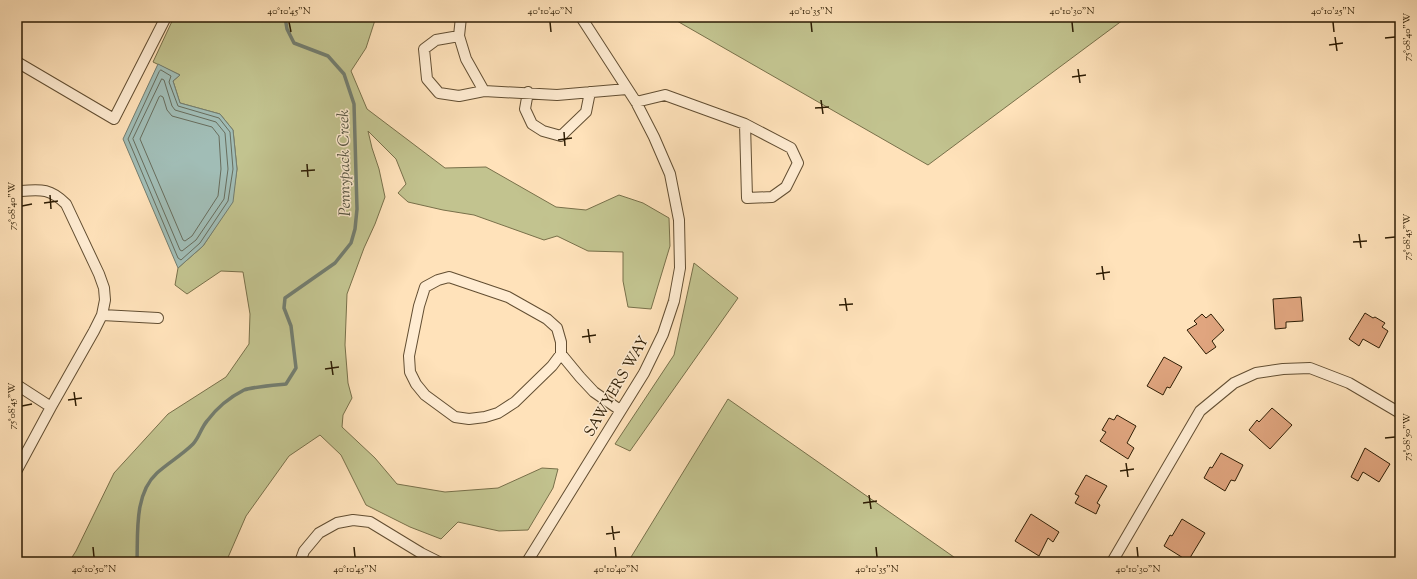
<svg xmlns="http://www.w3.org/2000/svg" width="1417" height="579" font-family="'Sorts Mill Goudy',serif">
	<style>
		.green { fill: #c2c38f; stroke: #78704a }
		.water { fill: #a1bdb6; stroke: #737d6f }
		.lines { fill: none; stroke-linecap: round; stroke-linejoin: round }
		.shore { stroke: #686d5d; stroke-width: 1 }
		.stream { stroke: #737d6f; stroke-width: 3.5 }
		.building { fill: #e0a57f; stroke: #2e1d04 }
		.street-casing { stroke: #624e32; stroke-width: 12 }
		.street { stroke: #ffecd2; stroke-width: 10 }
		.ticks { fill: none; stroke: #2e1d04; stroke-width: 1.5 }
		.labels { text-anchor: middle; stroke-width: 3; stroke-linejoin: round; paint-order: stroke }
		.street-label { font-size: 15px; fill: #2e1d04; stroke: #ffecd2 }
		.water-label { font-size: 16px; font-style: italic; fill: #565542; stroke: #ffecd2 }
		.neatline { fill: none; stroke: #2e1d04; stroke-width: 1.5 }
		.ticks-label { font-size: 10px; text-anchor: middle; fill: #2e1d04 }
	</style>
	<rect width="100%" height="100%" fill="#ffe2ba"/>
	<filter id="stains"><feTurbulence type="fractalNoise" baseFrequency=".005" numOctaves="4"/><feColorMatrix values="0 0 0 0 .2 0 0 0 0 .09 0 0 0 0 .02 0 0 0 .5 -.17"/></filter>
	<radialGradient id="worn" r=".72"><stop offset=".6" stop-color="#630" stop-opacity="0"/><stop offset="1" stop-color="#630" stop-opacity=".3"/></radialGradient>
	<path class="green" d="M174,17H376L366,48L351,71L367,109L445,168L486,167L556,207L586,210L619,195L643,203L669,218L670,246L651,309L628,307L623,281V252L588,251L557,236L544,240L474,215L443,210L408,202L398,193L406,184L396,159L368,131L372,148L379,169L385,197L375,224L364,248L347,294L345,345L348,383L352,398L343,415L342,427L375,458L397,484L445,492L498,488L542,468L558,469L553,488L528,530L499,531L458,522L441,539L410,527L366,505L341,455L320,435L289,456L246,516L226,562H69L76,551L114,473L168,414L226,377L249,344L250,314L243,272L221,271L187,294L175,285L178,268L203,246L232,202L237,169L233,130L220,114L180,103L173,81L180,75L153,62Z
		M670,17H1127L928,165Z
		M694,263L738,298L630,451L615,444L674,355Z
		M728,399L961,562H628Z"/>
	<path class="water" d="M158,64L180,75L173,81L180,103L220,114L233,130L237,169L233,202L203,246L178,268L123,139Z"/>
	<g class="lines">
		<path class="shore" d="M161,70L171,76L169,82L178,106L219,118L230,132L233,169L228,201L200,243L181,260L178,258L128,139L159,72Z
			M162,79L164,80L172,106L175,110L216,122L225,133L228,169L224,199L196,240L182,251L180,250L133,139Z
			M161,96L163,97L167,110L172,116L212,127L219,136L221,169L218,196L192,236L185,241L183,240L140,139L159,97Z"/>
		<path class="stream" d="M137,562C138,533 134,494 157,473C168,463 182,455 193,444C199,438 201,428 207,421C216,409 230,397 244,390C251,387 276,385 286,384L296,368L291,326L284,308L285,298L335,263L351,243L355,229L357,209L354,104L344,74L328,56L294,43L287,29L285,17"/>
	</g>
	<path class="building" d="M1301,297L1303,321L1286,322V328L1275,329L1273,299Z
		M1365,313L1373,318L1375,317L1385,323L1382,327L1388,331L1379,348L1363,339L1359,346L1349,339Z
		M1202,314L1206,318L1211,314L1224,330L1212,341L1216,347L1206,354L1187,330L1197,324L1194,321Z
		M1164,357L1182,367L1170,388L1167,387L1163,395L1147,386Z
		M1272,408L1292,425L1270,449L1249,430L1257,420L1259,422Z
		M1117,415L1136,426L1127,443L1134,448L1128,459L1100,441L1106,432L1102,430L1109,418L1114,420Z
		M1365,448L1390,464L1379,482L1363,472L1358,481L1351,477Z
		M1221,453L1243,465L1235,481L1231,480L1225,491L1204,478L1210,467L1212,468Z
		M1086,475L1107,486L1097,503L1100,505L1096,514L1075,503L1079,496L1075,494Z
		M1031,514L1059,532L1053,542L1048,538L1039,556L1015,541Z
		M1182,519L1205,533L1188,561L1164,546L1170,535L1172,536Z"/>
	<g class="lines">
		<g class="street-casing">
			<path id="street" d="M461,17L459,36L466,59L484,91
				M459,36L436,40L424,49L427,79L439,93L459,96L484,91L557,95L627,89
				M17,62L114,119L166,17
				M528,92L525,109L532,124L543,131L561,136L586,112L590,92
				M636,102L665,95L745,124L791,148L798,163L786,187L772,197L747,198L745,124
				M449,277L508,297L547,319L557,328L561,342V354L552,366L515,402L498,413L485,417L469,419L455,417L425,395L416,384L410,372L409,356L419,306L425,287L438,280Z
				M102,315L158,318
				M561,354L580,377L594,392L620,410
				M17,385L51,407
				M17,470L51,407L94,331L102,315L105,300L104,288L99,274L66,204C51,189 42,189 21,191
				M300,562L304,551L319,533L337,523L353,520L370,522L421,553L439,562
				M527,562L644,373L663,334L674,301L680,268L679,220L670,174L654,137L636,102L581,17
				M1112,562L1200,411L1234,383L1256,373L1283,369L1310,368L1349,383L1400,413"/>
		</g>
		<use href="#street" class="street"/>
	</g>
	<path class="ticks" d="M289,22L291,32M550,22L551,32M811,22L812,32M1072,22L1073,32M1333,22L1334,32M1335,37L1337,51M1385,38L1395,37M1329,45L1343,43M1078,69L1080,83M1072,77L1086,75M821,100L823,114M815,108L829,107M564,132L565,146M558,140L572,138M307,164L308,177M301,171L315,170M50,195L51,209M44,203L58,201M22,206L32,204M1359,234L1361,248M1385,238L1395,237M1353,242L1367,241M1102,266L1104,280M1096,274L1110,272M845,298L847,311M839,305L853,304M588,329L590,343M582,337L596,335M331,361L333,375M325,369L339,367M74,392L76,406M68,400L82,398M22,406L32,404M1385,438L1395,437M1126,463L1128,477M1120,471L1134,469M869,495L871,509M863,503L877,501M612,526L614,540M606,534L620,532M93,547L94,557M354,547L355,557M615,547L616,557M876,547L877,557M1137,547L1138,557"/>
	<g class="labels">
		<g class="street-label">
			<text transform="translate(616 386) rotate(-60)" y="5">SAWYERS WAY</text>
		</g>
		<g class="water-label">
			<text transform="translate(343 163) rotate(-91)" y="6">Pennypack Creek</text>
		</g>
	</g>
	<rect width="1417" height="579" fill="none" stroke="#ffe2ba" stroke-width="44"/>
	<rect x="22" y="22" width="1373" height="535" class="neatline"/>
	<g class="ticks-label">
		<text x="289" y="14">40°10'45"N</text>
		<text x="550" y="14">40°10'40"N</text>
		<text x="811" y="14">40°10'35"N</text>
		<text x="1072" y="14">40°10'30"N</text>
		<text x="1333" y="14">40°10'25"N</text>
		<text transform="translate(1406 37) rotate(-90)" y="4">75°08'40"W</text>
		<text transform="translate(11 206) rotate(-90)" y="4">75°08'40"W</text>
		<text transform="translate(1406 237) rotate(-90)" y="4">75°08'45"W</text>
		<text transform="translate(11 406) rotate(-90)" y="4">75°08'45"W</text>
		<text transform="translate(1406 437) rotate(-90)" y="4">75°08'50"W</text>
		<text x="94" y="572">40°10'50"N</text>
		<text x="355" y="572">40°10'45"N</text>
		<text x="616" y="572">40°10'40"N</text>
		<text x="877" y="572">40°10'35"N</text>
		<text x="1138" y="572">40°10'30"N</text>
	</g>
	<rect width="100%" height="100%" filter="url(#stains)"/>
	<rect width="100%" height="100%" fill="url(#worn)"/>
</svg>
